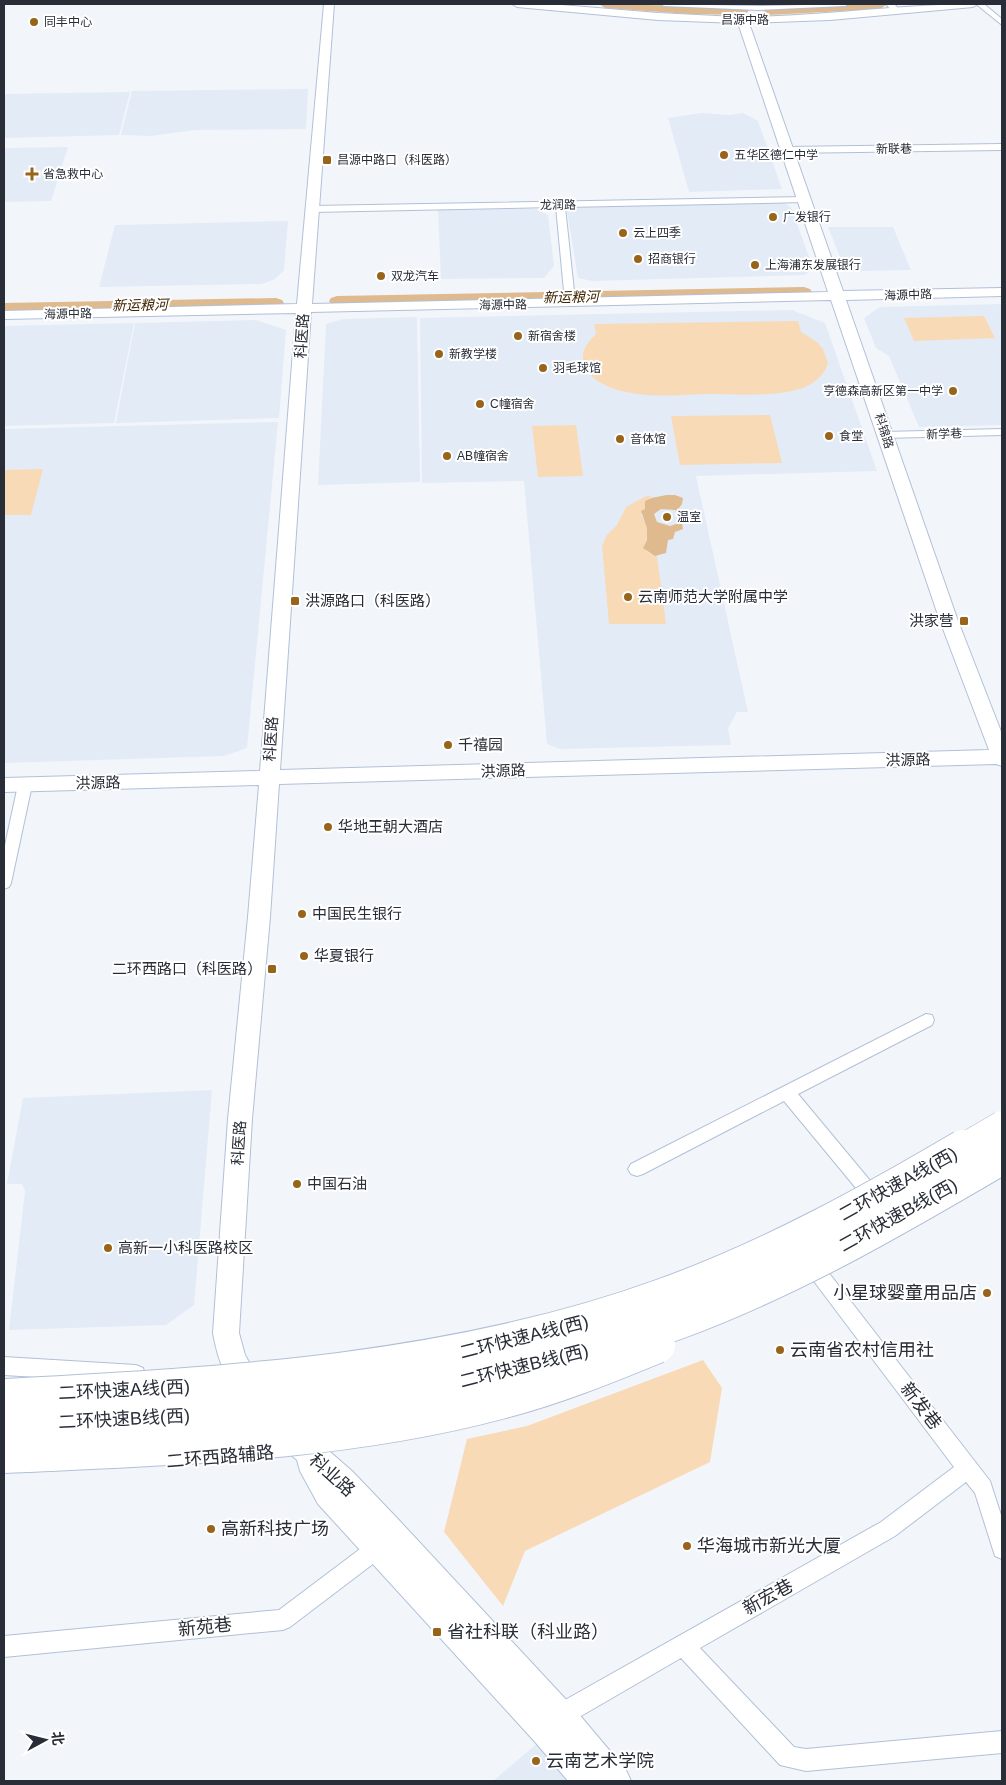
<svg xmlns="http://www.w3.org/2000/svg" width="1006" height="1785" font-family="Arial,'Noto Sans SC',sans-serif">
	<style>
		.built { fill: #e3ebf7 }
		.green { fill: #f9dab6 }
		.water { fill: #dfba8e; fill-rule: evenodd }
		.lines { fill: none; stroke-linecap: round; stroke-linejoin: round }
		.river { fill: #dfba8e; fill-rule: evenodd }
		.street-casing { stroke: #b1c0d8; stroke-width: 2 }
		.secondary-casing { stroke: #b1c0d8; stroke-width: 2 }
		.street { fill: #fff; fill-rule: evenodd }
		.secondary { fill: #fff; fill-rule: evenodd }
		.highway-bridge-far1-casing { stroke: #b1c0d8; stroke-width: 29; stroke-linecap: butt }
		.highway-bridge-casing { stroke: #b1c0d8; stroke-width: 38; stroke-linecap: butt }
		.highway-bridge-far1 { stroke: #fff; stroke-width: 28 }
		.highway-bridge { stroke: #fff; stroke-width: 36 }
		.poi-dot { fill: #976419; stroke: #fff; stroke-width: 2 }
		.labels { text-anchor: middle; stroke-width: 4; stroke-linejoin: round; paint-order: stroke }
		.far-street-label { font-size: 12px; fill: #282d37; stroke: #fff }
		.far-poi-label { font-size: 12px; fill: #282d37; stroke: #fff; text-anchor: start }
		.far-water-label { font-size: 14px; font-style: italic; fill: #3f2602; stroke: #fff }
		.street-label { font-size: 15px; fill: #282d37; stroke: #fff }
		.poi-label { font-size: 15px; fill: #282d37; stroke: #fff; text-anchor: start }
		.near-street-label { font-size: 18px; fill: #282d37; stroke: #fff }
		.near-poi-label { font-size: 18px; fill: #282d37; stroke: #fff; text-anchor: start }
	</style>
	<rect width="100%" height="100%" fill="#f2f6fb"/>
	<path class="built" d="M308,89L306,129L195,130L150,136L121,135L132,91Z
		M130,92L119,135L4,138V94Z
		M701,113L729,115L743,113L758,121L782,189L689,192L668,118Z
		M68,147L51,201L4,202V148Z
		M779,200L791,207L813,268L805,275L592,281L578,278L567,211L581,204Z
		M536,209L548,215L554,266L544,278L441,279L438,210Z
		M288,221L284,270L275,279L262,284L99,287L115,225Z
		M828,227H893L911,270L859,271L844,267Z
		M1002,304V425L919,427L889,356L876,348L864,318L880,307Z
		M792,310L825,323L877,471L696,476L748,712H737L728,728L731,745L560,749L547,744L524,481L422,483L420,318Z
		M417,317L420,482L318,485L326,324L343,319Z
		M256,320L286,330L279,418L116,423L135,323Z
		M134,323L114,423L4,426V326Z
		M278,422L247,748L224,756L4,763V429Z
		M212,1090L194,1305L166,1325L9,1330L25,1191L22,1184H7L23,1098Z
		M539,1742L570,1781H493Z"/>
	<path class="green" d="M984,316L995,338L914,341L904,318Z
		M798,321L801,332L817,342L823,349L828,363C825,374 816,382 805,387C779,398 732,394 703,394C682,395 659,397 638,394C620,392 590,384 584,364C580,351 587,343 596,334L594,324Z
		M770,415L782,463L680,465L671,416Z
		M576,425L583,476L538,477L532,426Z
		M43,469L31,515H4V470Z
		M648,495L652,497L645,501V509L641,515C648,525 650,535 644,545L647,552L657,556L666,624H609L602,546L607,535L617,525L626,507Z
		M703,1360L722,1388L710,1462L525,1551L503,1606L444,1532L467,1439L527,1426Z"/>
	<path class="water" d="M658,7L743,9L744,12L657,10Z
		M666,495H675L683,498L682,504L679,508L683,529L675,532L673,539L668,540L666,553L655,556L643,548L647,540V528L641,511L645,509V501C652,497 658,497 666,495ZM661,509L675,510L680,516L679,523L670,526L657,522L654,514Z"/>
	<g class="lines">
		<path class="river" d="M599,4L743,7L749,11L743,15L689,14L605,8Z
			M835,4L886,5L880,9L769,15L763,11L769,7Z
			M804,287L810,289L812,292L810,295L337,306L331,304L329,301L331,298L337,296Z
			M276,298L282,300L284,303L282,306L4,313V303Z"/>
		<g class="street-casing">
			<path id="street" d="M660,4L759,6L849,4L845,6L759,10L664,6Z
				M886,4H894L898,8L891,10Z
				M976,4H984L1002,19V25Z
				M1002,144V150L786,153L782,150L786,147Z
				M804,197L807,198V202L565,207L574,291L569,294L564,291L556,207L312,212L307,209L312,206Z
				M1002,429V435L885,438L879,435L885,432Z
				M25,780L30,781L32,785L11,883L9,887L4,889V850L18,785L20,781Z
				M926,1014L932,1015L934,1020L932,1025L798,1094L872,1183L875,1188L872,1193L866,1196L860,1193L784,1101L643,1174L637,1176L631,1174L628,1169L631,1164Z
				M819,1266L825,1268L990,1481L1002,1518V1559L995,1556L975,1493L966,1482L895,1536L700,1648L794,1747L806,1749L1002,1731V1753L806,1771L780,1765L681,1658L581,1716L561,1728L553,1725L550,1717L553,1709L565,1700L881,1522L954,1467L813,1280L810,1274L813,1268Z
				M4,1357L136,1365L143,1368L145,1374L143,1380L136,1383L4,1375Z
				M379,1537L386,1540L389,1547L386,1554L290,1627L283,1630L4,1657V1636L279,1610L372,1540Z"/>
		</g>
		<g class="secondary-casing">
			<path id="secondary" d="M324,4H334L312,304L828,292L738,23L658,20L517,7L512,4H549L658,13L736,17L741,14L746,17C824,16 901,4 978,4L973,7L830,20L749,23L843,291L1002,288V296L846,300L958,621L1002,734V766L996,764L279,784L270,917L252,1119L239,1333L245,1355L263,1387L260,1396L250,1400C227,1391 217,1356 213,1333L228,1119L248,917L259,785L4,792V778L260,771L296,313L4,319V311L297,304ZM831,300L940,621L989,750L280,770L311,312Z
				M288,1421L298,1424L352,1471L396,1517L572,1706L626,1770L631,1781H568L536,1743L318,1504L300,1471L297,1460L278,1444L274,1434L278,1424Z"/>
		</g>
		<use href="#street" class="street"/>
		<use href="#secondary" class="secondary"/>
		<g class="highway-bridge-far1-casing">
			<path id="highway-bridge-far1" d="M961,1149L1002,1125"/>
		</g>
		<g class="highway-bridge-casing">
			<path id="highway-bridge" d="M4,1397C227,1385 454,1373 665,1296C770,1258 868,1204 963,1148
				M4,1426C232,1413 462,1399 678,1321C792,1279 898,1217 1002,1156
				M4,1455C170,1447 339,1444 500,1401C554,1387 606,1366 657,1345"/>
		</g>
		<use href="#highway-bridge-far1" class="highway-bridge-far1"/>
		<use href="#highway-bridge" class="highway-bridge"/>
	</g>
	<g class="poi-dot">
		<circle cx="34" cy="22" r="5"/>
		<circle cx="724" cy="155" r="5"/>
		<rect x="322" y="155" width="10" height="10" rx="2.5"/>
		<path d="M29.5 166.5h5v5h5v5h-5v5h-5v-5h-5v-5h5z"/>
		<circle cx="773" cy="217" r="5"/>
		<circle cx="623" cy="233" r="5"/>
		<circle cx="638" cy="259" r="5"/>
		<circle cx="755" cy="265" r="5"/>
		<circle cx="381" cy="276" r="5"/>
		<circle cx="518" cy="336" r="5"/>
		<circle cx="439" cy="354" r="5"/>
		<circle cx="543" cy="368" r="5"/>
		<circle cx="953" cy="391" r="5"/>
		<circle cx="480" cy="404" r="5"/>
		<circle cx="829" cy="436" r="5"/>
		<circle cx="620" cy="439" r="5"/>
		<circle cx="447" cy="456" r="5"/>
		<circle cx="667" cy="517" r="5"/>
		<circle cx="628" cy="597" r="5"/>
		<rect x="290" y="596" width="10" height="10" rx="2.5"/>
		<rect x="959" y="616" width="10" height="10" rx="2.5"/>
		<circle cx="448" cy="745" r="5"/>
		<circle cx="328" cy="827" r="5"/>
		<circle cx="302" cy="914" r="5"/>
		<circle cx="304" cy="956" r="5"/>
		<rect x="267" y="964" width="10" height="10" rx="2.5"/>
		<circle cx="297" cy="1184" r="5"/>
		<circle cx="108" cy="1248" r="5"/>
		<circle cx="987" cy="1293" r="5"/>
		<circle cx="780" cy="1350" r="5"/>
		<circle cx="211" cy="1529" r="5"/>
		<circle cx="687" cy="1546" r="5"/>
		<rect x="432" y="1627" width="10" height="10" rx="2.5"/>
		<circle cx="536" cy="1761" r="5"/>
	</g>
	<g class="labels">
		<g class="far-street-label">
			<text x="745" y="24">昌源中路</text>
			<text transform="translate(894 149) rotate(-1)" y="4">新联巷</text>
			<text transform="translate(558 205) rotate(-1)" y="4">龙润路</text>
			<text transform="translate(908 295) rotate(-2)" y="4">海源中路</text>
			<text transform="translate(503 305) rotate(-1)" y="4">海源中路</text>
			<text transform="translate(68 314) rotate(-1)" y="4">海源中路</text>
			<text transform="translate(884 431) rotate(72)" y="4">科锦路</text>
			<text transform="translate(944 434) rotate(-2)" y="4">新学巷</text>
		</g>
		<g class="far-poi-label">
			<text x="44" y="26">同丰中心</text>
			<text x="734" y="159">五华区德仁中学</text>
			<text x="337" y="164">昌源中路口（科医路）</text>
			<text x="43" y="178">省急救中心</text>
			<text x="783" y="221">广发银行</text>
			<text x="633" y="237">云上四季</text>
			<text x="648" y="263">招商银行</text>
			<text x="765" y="269">上海浦东发展银行</text>
			<text x="391" y="280">双龙汽车</text>
			<text x="528" y="340">新宿舍楼</text>
			<text x="449" y="358">新教学楼</text>
			<text x="553" y="372">羽毛球馆</text>
			<text x="943" y="395" text-anchor="end">亨德森高新区第一中学</text>
			<text x="490" y="408">C幢宿舍</text>
			<text x="839" y="440">食堂</text>
			<text x="630" y="443">音体馆</text>
			<text x="457" y="460">AB幢宿舍</text>
			<text x="677" y="521">温室</text>
		</g>
		<g class="far-water-label">
			<text transform="translate(571 297) rotate(-1)" y="5">新运粮河</text>
			<text transform="translate(140 305) rotate(-1)" y="5">新运粮河</text>
		</g>
		<g class="street-label">
			<text transform="translate(302 336) rotate(-86)" y="5">科医路</text>
			<text transform="translate(271 739) rotate(-86)" y="5">科医路</text>
			<text transform="translate(908 760) rotate(-1)" y="5">洪源路</text>
			<text transform="translate(503 771) rotate(-2)" y="5">洪源路</text>
			<text transform="translate(98 783) rotate(-1)" y="5">洪源路</text>
			<text transform="translate(239 1143) rotate(-86)" y="5">科医路</text>
		</g>
		<g class="poi-label">
			<text x="638" y="602">云南师范大学附属中学</text>
			<text x="305" y="606">洪源路口（科医路）</text>
			<text x="954" y="626" text-anchor="end">洪家营</text>
			<text x="458" y="750">千禧园</text>
			<text x="338" y="832">华地王朝大酒店</text>
			<text x="312" y="919">中国民生银行</text>
			<text x="314" y="961">华夏银行</text>
			<text x="262" y="974" text-anchor="end">二环西路口（科医路）</text>
			<text x="307" y="1189">中国石油</text>
			<text x="118" y="1253">高新一小科医路校区</text>
		</g>
		<g class="near-street-label">
			<text transform="translate(898 1184) rotate(-29)" y="6">二环快速A线(西)</text>
			<text transform="translate(898 1215) rotate(-29)" y="6">二环快速B线(西)</text>
			<text transform="translate(524 1337) rotate(-14)" y="6">二环快速A线(西)</text>
			<text transform="translate(524 1366) rotate(-14)" y="6">二环快速B线(西)</text>
			<text transform="translate(124 1390) rotate(-3)" y="6">二环快速A线(西)</text>
			<text transform="translate(921 1406) rotate(52)" y="6">新发巷</text>
			<text transform="translate(124 1419) rotate(-3)" y="6">二环快速B线(西)</text>
			<text transform="translate(220 1457) rotate(-5)" y="6">二环西路辅路</text>
			<text transform="translate(332 1475) rotate(42)" y="6">科业路</text>
			<text transform="translate(768 1597) rotate(-29)" y="6">新宏巷</text>
			<text transform="translate(205 1627) rotate(-6)" y="6">新苑巷</text>
		</g>
		<g class="near-poi-label">
			<text x="977" y="1299" text-anchor="end">小星球婴童用品店</text>
			<text x="790" y="1356">云南省农村信用社</text>
			<text x="221" y="1535">高新科技广场</text>
			<text x="697" y="1552">华海城市新光大厦</text>
			<text x="447" y="1638">省社科联（科业路）</text>
			<text x="546" y="1767">云南艺术学院</text>
		</g>
	</g>
	<rect width="1006" height="1785" fill="none" stroke="#282d37" stroke-width="10"/>
	<g transform="translate(45 1740) rotate(83)" stroke="#ffffff" stroke-width="4" paint-order="stroke">
	<path d="M0-4L9 19L0 12L-9 19Z" fill="#282d37"/>
	<text y="-8" font-size="14" font-weight="bold" text-anchor="middle" fill="#282d37">北</text>
	</g>
</svg>
